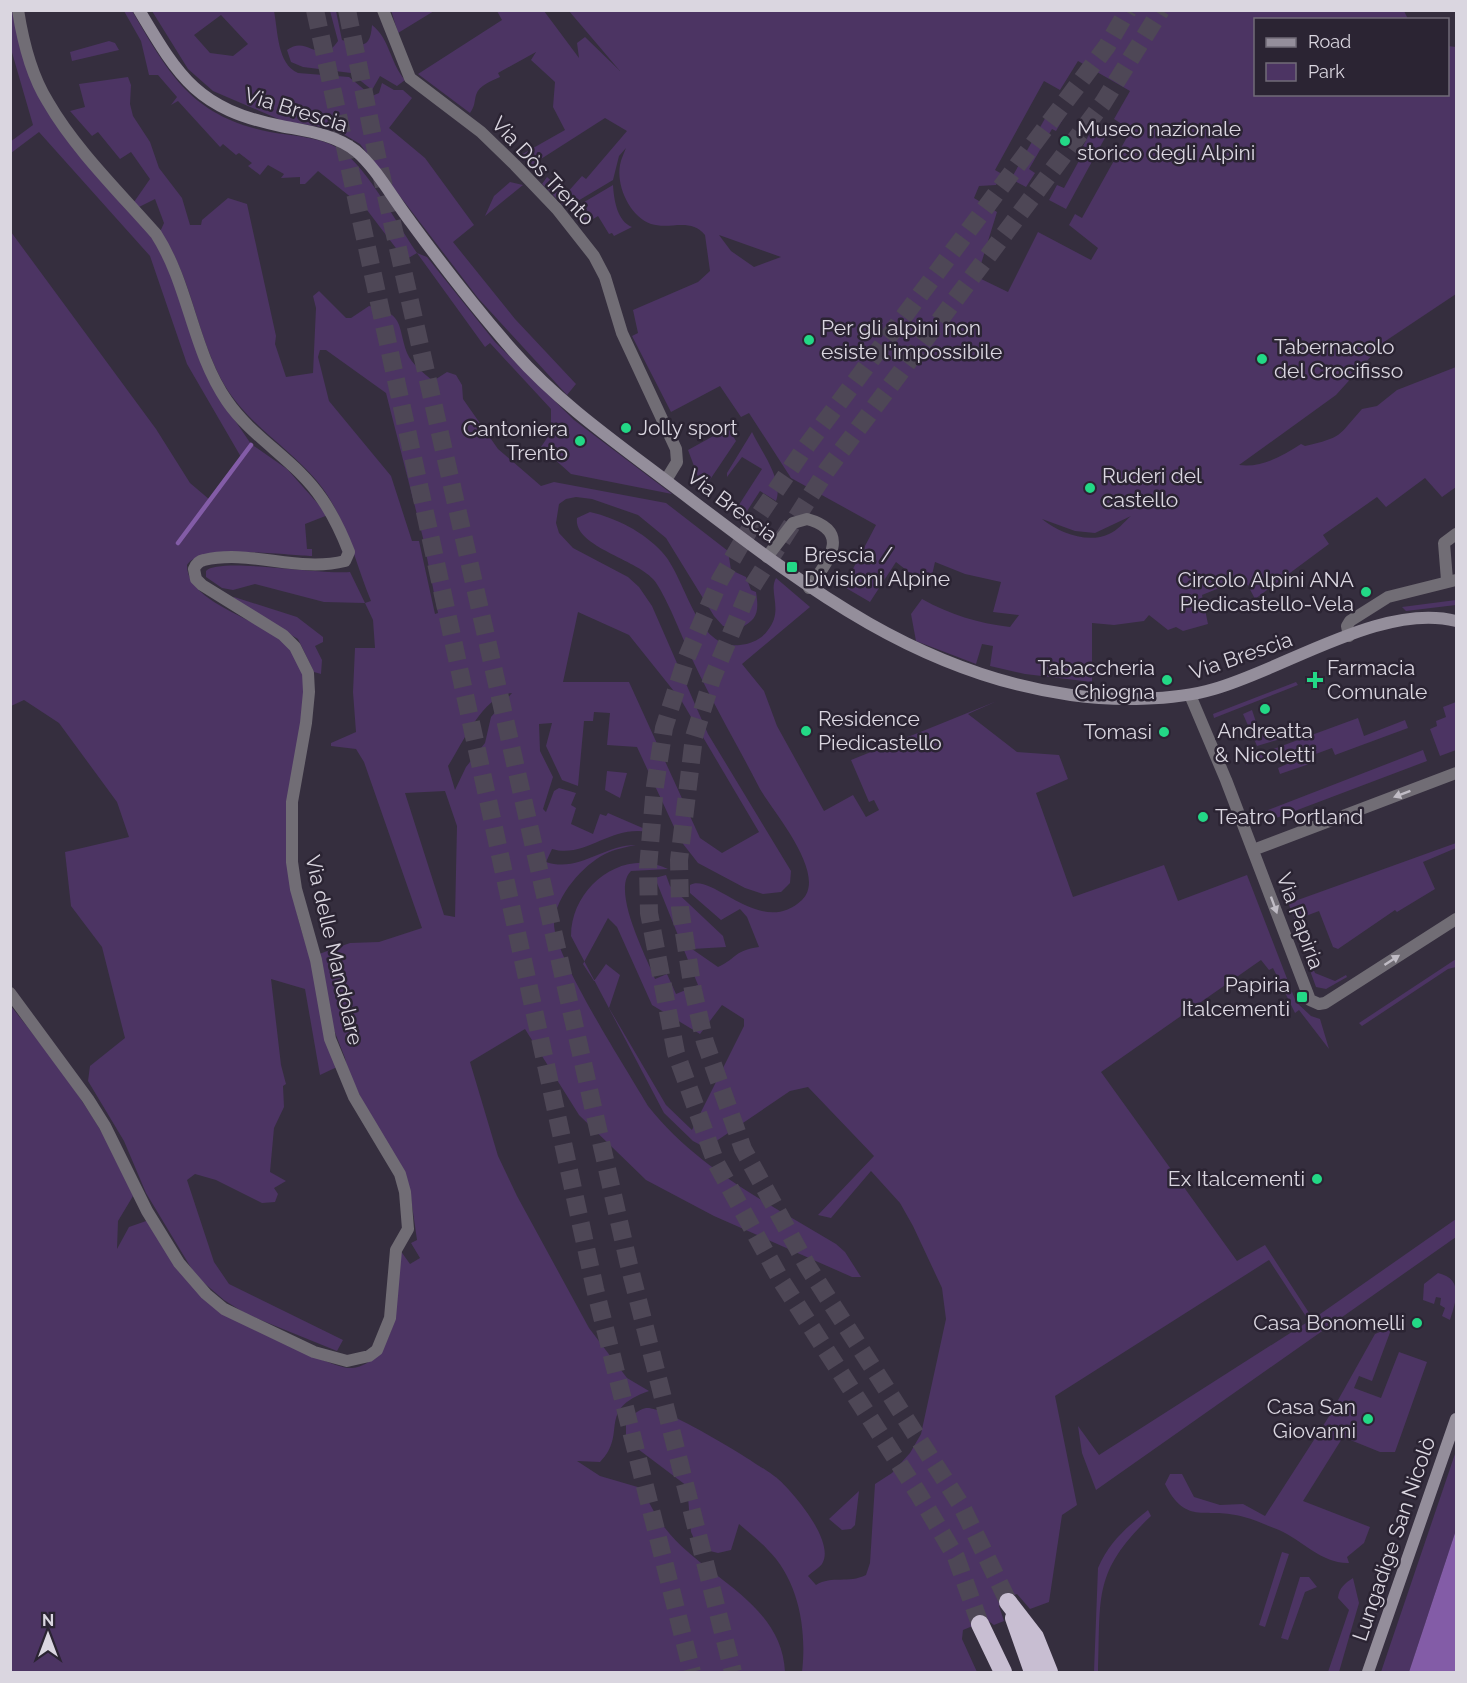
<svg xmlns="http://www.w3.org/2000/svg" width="1467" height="1683" font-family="Raleway,sans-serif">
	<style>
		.green { fill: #4c3463; fill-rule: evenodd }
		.water { fill: #835ca7 }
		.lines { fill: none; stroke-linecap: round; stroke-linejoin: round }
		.stream { stroke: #835ca7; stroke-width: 4.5 }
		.highway-tunnel { stroke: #4e4756; stroke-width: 18; stroke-dasharray: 18 9; stroke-linecap: butt }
		.street { stroke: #716d75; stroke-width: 12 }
		.secondary { stroke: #948e9b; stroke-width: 12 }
		.highway { stroke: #c8bed2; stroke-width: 18 }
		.oneway { fill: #c0bcc5 }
		.poi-dot { fill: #23d886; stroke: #2b2433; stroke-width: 2 }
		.labels { text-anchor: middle; stroke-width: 5; stroke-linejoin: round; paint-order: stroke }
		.street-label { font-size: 21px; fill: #dad6e0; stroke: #2b2433 }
		.poi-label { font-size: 21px; fill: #dad6e0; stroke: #2b2433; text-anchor: start }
	</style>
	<rect width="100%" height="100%" fill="#352e3e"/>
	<path class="green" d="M14,10L31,77L159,247L223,403L251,444L287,469L328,515L305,524L307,549H312V556C288,555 199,544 187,565C187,610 284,621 301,662C312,690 299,724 298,753C295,801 293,851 295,899C296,921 307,943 312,965C321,998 329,1033 337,1067L320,1075L305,989L271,979L281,1065L286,1084L283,1086L284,1107L274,1128L270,1172L286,1181L274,1188L278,1194L275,1202L262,1203L216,1180L195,1174L187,1180L214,1262L229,1284L343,1340L337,1351L246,1314L224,1300L196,1276L146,1193L124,1141L88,1081L90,1066L125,1038L102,947L71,906L65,852L129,837L117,802L59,723L24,700L11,706V232L156,429L190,483L210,500L241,457L187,364L150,256L39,132L11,153L10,142L33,125L11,49V11Z
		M391,10L434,11L398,33Z
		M124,11H132C170,75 191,116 270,132C293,136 322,137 341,150C368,169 397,224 417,253L427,257L495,342L574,420L672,494L571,474L541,447L551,432V409L490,343L485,347L417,253L405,260L367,210L318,171L305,184H300V177L281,178L284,174L268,165L260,175L248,166L252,163L239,153L236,155L223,144L220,147L178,101L171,105L177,97L158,75H149L141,41Z
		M152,11H274C278,31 277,64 298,73L349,77L372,96L379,93L382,83L394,90H403L412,98L389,128L425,158L474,225L453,242L515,319L576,384L567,395L478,298L360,144L335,129L283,121L213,91L188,69ZM221,15L248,44L233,56L210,53L194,35Z
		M330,11H336L342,40C361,45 370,51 372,25C390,39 390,63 405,80L397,86L380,76L372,90L351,73L303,67L291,62L287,50C308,34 320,68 338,41Z
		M497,11H544L579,58L577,43L585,37L620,71L569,11H1404L1408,19L1256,20V94H1448V46L1456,47V294L1384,342L1336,395L1239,465C1262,468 1282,456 1301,444L1305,446C1343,437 1337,437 1362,409L1377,406L1397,390L1456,367V487L1442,497L1425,478L1386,507L1377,497L1323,535L1329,544L1255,599L1244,578L1202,595L1208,624L1183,631L1176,627L1168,630L1149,615L1144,621L1114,625L1092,623V682L1025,674L990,666L993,646L982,644L976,664L916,641L911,614L922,599C951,615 977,623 1010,627L1019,615L993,612L1001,582L965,574L935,562L929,588L896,562L870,602L846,588L845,584L876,525L791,478L749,413L741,417L720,386L671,412L632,336L638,333L633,310L698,282L710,271L705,235C691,217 670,230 651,224C630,217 616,186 620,165C621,159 624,153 626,148L619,156L613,180L566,208L542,184L547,177L566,194L582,176L586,179L627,131L605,118L530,166L519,156L565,130L553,107L555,82L531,60L536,52L498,73L500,77C492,81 479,85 476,95C474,103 475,106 470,113L418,74L502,20ZM1078,61L1130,91L1114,119L1131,130L1082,218L1075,214L1069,225L1098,248L1091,260L1038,232L1008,292L977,277L997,212L974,198L979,186L996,185L1002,174L995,170L1044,81L1060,90ZM719,235L781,257L754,267L731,251ZM1131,516C1124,522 1117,531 1109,534C1088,544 1059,533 1042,519L1075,531L1095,533Z
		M109,41L115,43L119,50L72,61L70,52Z
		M128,77L131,85L130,104L133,116L150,142L159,168L182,198L190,225H201L202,220L228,198L247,204L276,336L275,344L286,377L313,373L316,308L313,296L319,291L346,318H351L369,306C405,314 397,325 407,353C412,365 424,373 433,381L447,372L456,375L462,385L463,399L498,449L541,486L554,482L666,503L728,551L731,570L746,577L751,590L756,592C759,611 758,620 740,628L723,626L714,616L666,538L638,515L592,499L576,497L566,499L559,504L556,523L559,533L573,548L628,577L639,587L652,606L708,734L791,871L790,883L781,892L763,894L745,888L698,863L680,840L637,747L607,745L610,713L594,712L593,721H584L578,786L562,780L546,746L552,723L539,724L540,751L553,777L543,809L546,812L554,791L559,788L576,793L571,805L576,808L571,824L593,834L600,814L606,816L608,813L661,836C616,817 589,860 552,849L546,862C579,873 603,845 636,845C626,847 615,849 605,854C583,865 556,896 554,922C552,955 628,1071 648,1106C698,1169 768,1203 836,1244L845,1252L861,1277H852L714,1216L646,1180L579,1115L525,1029L470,1062L498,1156L517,1196L589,1328L627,1378L649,1391C595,1410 629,1433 600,1462L577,1461L600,1476L641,1488C649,1501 655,1516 665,1528C702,1577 782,1601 785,1672H11L10,1005C58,1065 105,1125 133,1196L118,1221L117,1249L129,1227L149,1220C160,1236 187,1283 200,1292C220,1308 329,1370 352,1368C373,1366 386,1346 392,1328L400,1250L410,1264L420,1258L411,1243L417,1240L410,1191L348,1073L345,1058L332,1025L319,954L350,943L379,942L422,928L364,762L356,749L331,746V743L356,732L353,692L355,648H375L373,620L365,603L324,602L255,584L233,590L222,588L206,577V571C219,557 322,575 350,572L365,603L371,601C354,560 346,516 317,481C288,447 249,425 225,386C196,336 192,275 160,232L164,223L155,199L139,207L134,202L150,179L131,152L120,159L98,132L92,136L70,111L85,107L79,84ZM320,350H326L386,393L423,538L438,613L435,614L419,541H412L391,476L329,401L318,357ZM578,612L629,635L681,700L759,832L722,853L700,838L629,682H563ZM512,693L491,717L485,743L466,767L455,790L448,766C463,743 483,695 512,693ZM445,791L457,826L455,917L444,915L405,793Z
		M1052,106L1066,114L1056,131L1052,129L1029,169L1035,173L1026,187L1011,179Z
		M1092,129L1106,136L1066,209L1049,200L1057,185L1064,188L1086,148L1083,146Z
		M510,182L523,185L485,216L494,196Z
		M613,185C614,200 617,221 632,227L614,236L612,233L609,234L598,216L582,226L569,211Z
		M728,428L736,441L703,490L688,450Z
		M752,432C761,451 784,481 776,501L760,491L740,522L735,511L762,469L742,457L727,477V473Z
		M590,512C616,518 644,532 662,552C686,577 696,651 740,645C751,644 762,639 768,630C784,610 768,592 776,578L810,607L742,664L764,691L777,726L824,811L853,795L866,817L879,810L874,800L869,802L851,760L997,701L968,714L1017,752L1059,755L1068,779L1036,793L1073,897L1164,865L1178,901L1247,875L1296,1002L1311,1016L1320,1019L1329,1049L1299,1010L1295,1013L1273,968L1269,970L1261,960L1101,1072L1237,1261L1265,1245L1313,1319L1456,1219V1237L1096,1490L1082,1453L1078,1426L1099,1455L1309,1321L1269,1260L1055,1396L1077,1505L1062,1515L1049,1602L1030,1609L1017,1594L1002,1600L999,1606L1004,1621L994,1625L987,1620L963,1630L962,1639L977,1672H802C807,1630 799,1580 767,1549C759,1540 748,1532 739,1524L731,1550L718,1553L698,1548L691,1532L687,1486L626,1440V1425C631,1417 636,1410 646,1408C664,1405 761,1465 778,1479C793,1492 836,1542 822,1564C819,1568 812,1572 808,1576L816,1585C832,1575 848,1584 866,1575L870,1563L875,1484L892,1473L910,1453L921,1434L946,1319L942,1288L913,1226L900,1203L871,1171L831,1218L818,1215L874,1156L808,1087L790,1091L706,1148L693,1141L664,1113L571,936C571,887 623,847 668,869L631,871C611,890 646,956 655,979L667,974L676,994L698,985L655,878L666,875L670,886L723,936L726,947L692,949L718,967C739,957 733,951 759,947L747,917L740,909L721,920L690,893V885C713,872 761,939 802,900C828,875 774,813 760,789C738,746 713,704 693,661C684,642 665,592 653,579C635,559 573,546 577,518ZM608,918L617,927L652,1005L700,1034L722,1005L744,1019V1026L692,1130L666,1105L609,1008L620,975L606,964L594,981L583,964Z
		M234,597L297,617L323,637V642L315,646L322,660L321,674L314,672L298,639L232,600Z
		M1456,600V605L1406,611L1402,607Z
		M1296,682L1298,685L1214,718L1213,714Z
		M1456,702V750L1440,756L1430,729L1437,726L1436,721L1446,717L1443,707Z
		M1252,710L1260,734L1276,729L1279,737L1277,740L1257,746L1243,714Z
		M1358,718L1364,736L1405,720L1408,728L1335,755L1332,748L1313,755L1315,762L1280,774L1278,768L1294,761L1290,749L1246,765V759Z
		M1423,750L1427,761L1271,820L1268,810Z
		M607,771L627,773L620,798L605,790Z
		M1456,843V848L1423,862L1435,889L1397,912L1395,910L1338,949L1333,947L1319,911L1295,920L1283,890L1288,887L1295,901Z
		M1456,959V967L1448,969L1362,1026L1359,1023Z
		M1311,963L1315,973L1335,981L1346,975L1347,977L1326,989L1316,987L1308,965Z
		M1438,1273C1464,1279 1456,1301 1450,1320L1442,1316L1445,1308L1440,1305L1441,1298L1436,1297L1434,1304L1423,1300L1424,1284Z
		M1392,1327L1372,1381L1359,1376L1354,1388L1381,1398L1399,1352L1427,1362L1395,1452H1380L1343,1437L1303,1501L1370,1527L1364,1543L1347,1557L1349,1563C1322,1564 1302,1540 1279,1530C1268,1526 1256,1520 1244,1517C1207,1506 1186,1527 1165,1484L1170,1474H1182L1194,1497L1220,1505L1243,1504L1265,1516L1328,1418L1375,1334Z
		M1456,1451V1530L1409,1672H1381Z
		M859,1491L855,1525L851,1529L842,1530L829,1519Z
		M1148,1510L1151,1516C1092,1572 1101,1597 1098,1672H1094L1098,1568C1109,1542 1127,1527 1148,1510Z
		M1282,1552L1289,1554L1265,1627L1259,1625Z
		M1300,1577H1309L1317,1587L1305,1592L1288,1640L1281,1638Z
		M1353,1578L1359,1603L1339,1672H1328L1349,1610L1338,1598C1339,1588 1345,1583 1353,1578Z"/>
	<path class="water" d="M1456,1530V1672H1409Z"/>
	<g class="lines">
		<path class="stream" d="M178,543L251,445"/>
		<path class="highway-tunnel" d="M315,10L595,1289L692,1672
			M347,10L377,156L628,1261L733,1672
			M1007,1599L961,1505L808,1267L743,1149L705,1042L693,990L680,908L679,860L694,737L712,679L748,593L827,470L1103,103L1161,10
			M980,1624L956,1557L918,1493L782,1282L716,1163L676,1053L649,913L648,868L655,786L664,728L686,659L720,580L751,527L802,452L1107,46L1128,10"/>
		<path class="street" d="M383,10L410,78L481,132L515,165L557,209L594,256L605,277L622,333L676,449L677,462L666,480
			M767,557L793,523L807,519C854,532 826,563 809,588
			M1447,580L1444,543L1456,534
			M1349,636L1347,626L1350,621L1388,597L1456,580
			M1190,695L1226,780L1310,1000L1319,1004L1325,1003L1456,919
			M1253,850L1456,773
			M10,993L88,1099L105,1126L147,1211L179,1263L206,1294L224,1309L314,1352L347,1361L369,1356L377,1350L390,1318L396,1250L408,1229L405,1192L400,1174L354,1097L330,1039L316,960L296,889L292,862V802L306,723L309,692L308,673L295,647L283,635L202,585L196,579L194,569C196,564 199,561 204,560C250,549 298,573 345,561L349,552C342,534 333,515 322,499C297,461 253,439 227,401C192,350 189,285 156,234C120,193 75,149 48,102C31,75 23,42 18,10"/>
		<path class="secondary" d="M139,10C180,79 198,109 281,126C306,131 335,134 356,151C377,169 393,199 410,221C443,266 477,310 514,352C560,404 618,444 673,486C797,580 912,673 1071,695C1113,701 1173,701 1214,689C1285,669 1383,602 1456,621
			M1368,1672L1456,1419"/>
		<path class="highway" d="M1008,1602L1035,1637L1049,1672
			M1014,1618L1033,1672
			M980,1624L1003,1672"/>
	</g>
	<defs><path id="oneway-solid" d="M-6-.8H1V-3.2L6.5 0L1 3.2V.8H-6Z" transform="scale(1.5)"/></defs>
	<g class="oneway">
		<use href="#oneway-solid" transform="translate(1402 794) rotate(159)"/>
		<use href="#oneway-solid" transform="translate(1274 905) rotate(70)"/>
		<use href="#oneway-solid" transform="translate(1392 960) rotate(-33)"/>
	</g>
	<g class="poi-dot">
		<circle cx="1065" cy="141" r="6"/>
		<circle cx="809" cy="340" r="6"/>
		<circle cx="1262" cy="359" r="6"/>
		<circle cx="626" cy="428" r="6"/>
		<circle cx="580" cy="441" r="6"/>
		<circle cx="1090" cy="488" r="6"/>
		<rect x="786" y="561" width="12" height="12" rx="3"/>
		<circle cx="1366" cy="592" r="6"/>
		<circle cx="1167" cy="680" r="6"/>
		<path d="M1312 671h6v6h6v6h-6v6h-6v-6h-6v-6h6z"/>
		<circle cx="1265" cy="709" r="6"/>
		<circle cx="806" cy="731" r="6"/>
		<circle cx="1164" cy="732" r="6"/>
		<circle cx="1203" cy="817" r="6"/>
		<rect x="1296" y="991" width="12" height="12" rx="3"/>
		<circle cx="1317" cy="1179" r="6"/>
		<circle cx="1417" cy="1323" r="6"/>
		<circle cx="1368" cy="1419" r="6"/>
	</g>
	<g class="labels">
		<g class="street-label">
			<text transform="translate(296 110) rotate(17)" y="7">Via Brescia</text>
			<text transform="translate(543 171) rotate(47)" y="7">Via Dòs Trento</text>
			<text transform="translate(732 506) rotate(37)" y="7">Via Brescia</text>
			<text transform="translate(1241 656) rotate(-19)" y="7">Via Brescia</text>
			<text transform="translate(1300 921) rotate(70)" y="7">Via Papiria</text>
			<text transform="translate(334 950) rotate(77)" y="7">Via delle Mandolare</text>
			<text transform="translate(1394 1539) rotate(-71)" y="7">Lungadige San Nicolò</text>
		</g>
		<g class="poi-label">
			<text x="1077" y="136">Museo nazionale<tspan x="1077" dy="24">storico degli Alpini</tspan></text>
			<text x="821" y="335">Per gli alpini non<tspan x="821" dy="24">esiste l'impossibile</tspan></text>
			<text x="1274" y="354">Tabernacolo<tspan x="1274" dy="24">del Crocifisso</tspan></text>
			<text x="638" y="435">Jolly sport</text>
			<text x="568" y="436" text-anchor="end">Cantoniera<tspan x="568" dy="24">Trento</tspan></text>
			<text x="1102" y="483">Ruderi del<tspan x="1102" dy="24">castello</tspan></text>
			<text x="804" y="562">Brescia /<tspan x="804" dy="24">Divisioni Alpine</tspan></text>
			<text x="1354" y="587" text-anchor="end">Circolo Alpini ANA<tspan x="1354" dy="24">Piedicastello-Vela</tspan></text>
			<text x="1155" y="675" text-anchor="end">Tabaccheria<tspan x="1155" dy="24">Chiogna</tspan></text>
			<text x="1327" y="675">Farmacia<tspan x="1327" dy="24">Comunale</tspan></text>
			<text x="818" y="726">Residence<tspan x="818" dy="24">Piedicastello</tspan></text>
			<text x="1265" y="738" text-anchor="middle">Andreatta<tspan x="1265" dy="24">&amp; Nicoletti</tspan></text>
			<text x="1152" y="739" text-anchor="end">Tomasi</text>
			<text x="1215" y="824">Teatro Portland</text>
			<text x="1290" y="992" text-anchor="end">Papiria<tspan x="1290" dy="24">Italcementi</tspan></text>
			<text x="1305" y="1186" text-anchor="end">Ex Italcementi</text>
			<text x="1405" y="1330" text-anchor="end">Casa Bonomelli</text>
			<text x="1356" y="1414" text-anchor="end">Casa San<tspan x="1356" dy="24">Giovanni</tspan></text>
		</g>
	</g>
	<rect width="1467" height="1683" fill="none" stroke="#dad6e0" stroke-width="24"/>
	<rect x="1254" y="18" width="195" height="78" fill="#2b2433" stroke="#716b78" stroke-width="1.5"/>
	<rect x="1266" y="38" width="30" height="9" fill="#948e9b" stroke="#716b78" stroke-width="1.5"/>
	<text x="1308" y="48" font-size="18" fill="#dad6e0">Road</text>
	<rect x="1266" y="63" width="30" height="18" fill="#4c3463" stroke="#716b78" stroke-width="1.5"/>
	<text x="1308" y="78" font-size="18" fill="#dad6e0">Park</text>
	<g transform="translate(48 1635)" stroke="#2b2433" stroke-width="4.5" paint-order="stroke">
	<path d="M0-4.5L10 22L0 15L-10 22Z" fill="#dad6e0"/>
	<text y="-9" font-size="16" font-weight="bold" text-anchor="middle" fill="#dad6e0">N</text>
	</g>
</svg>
